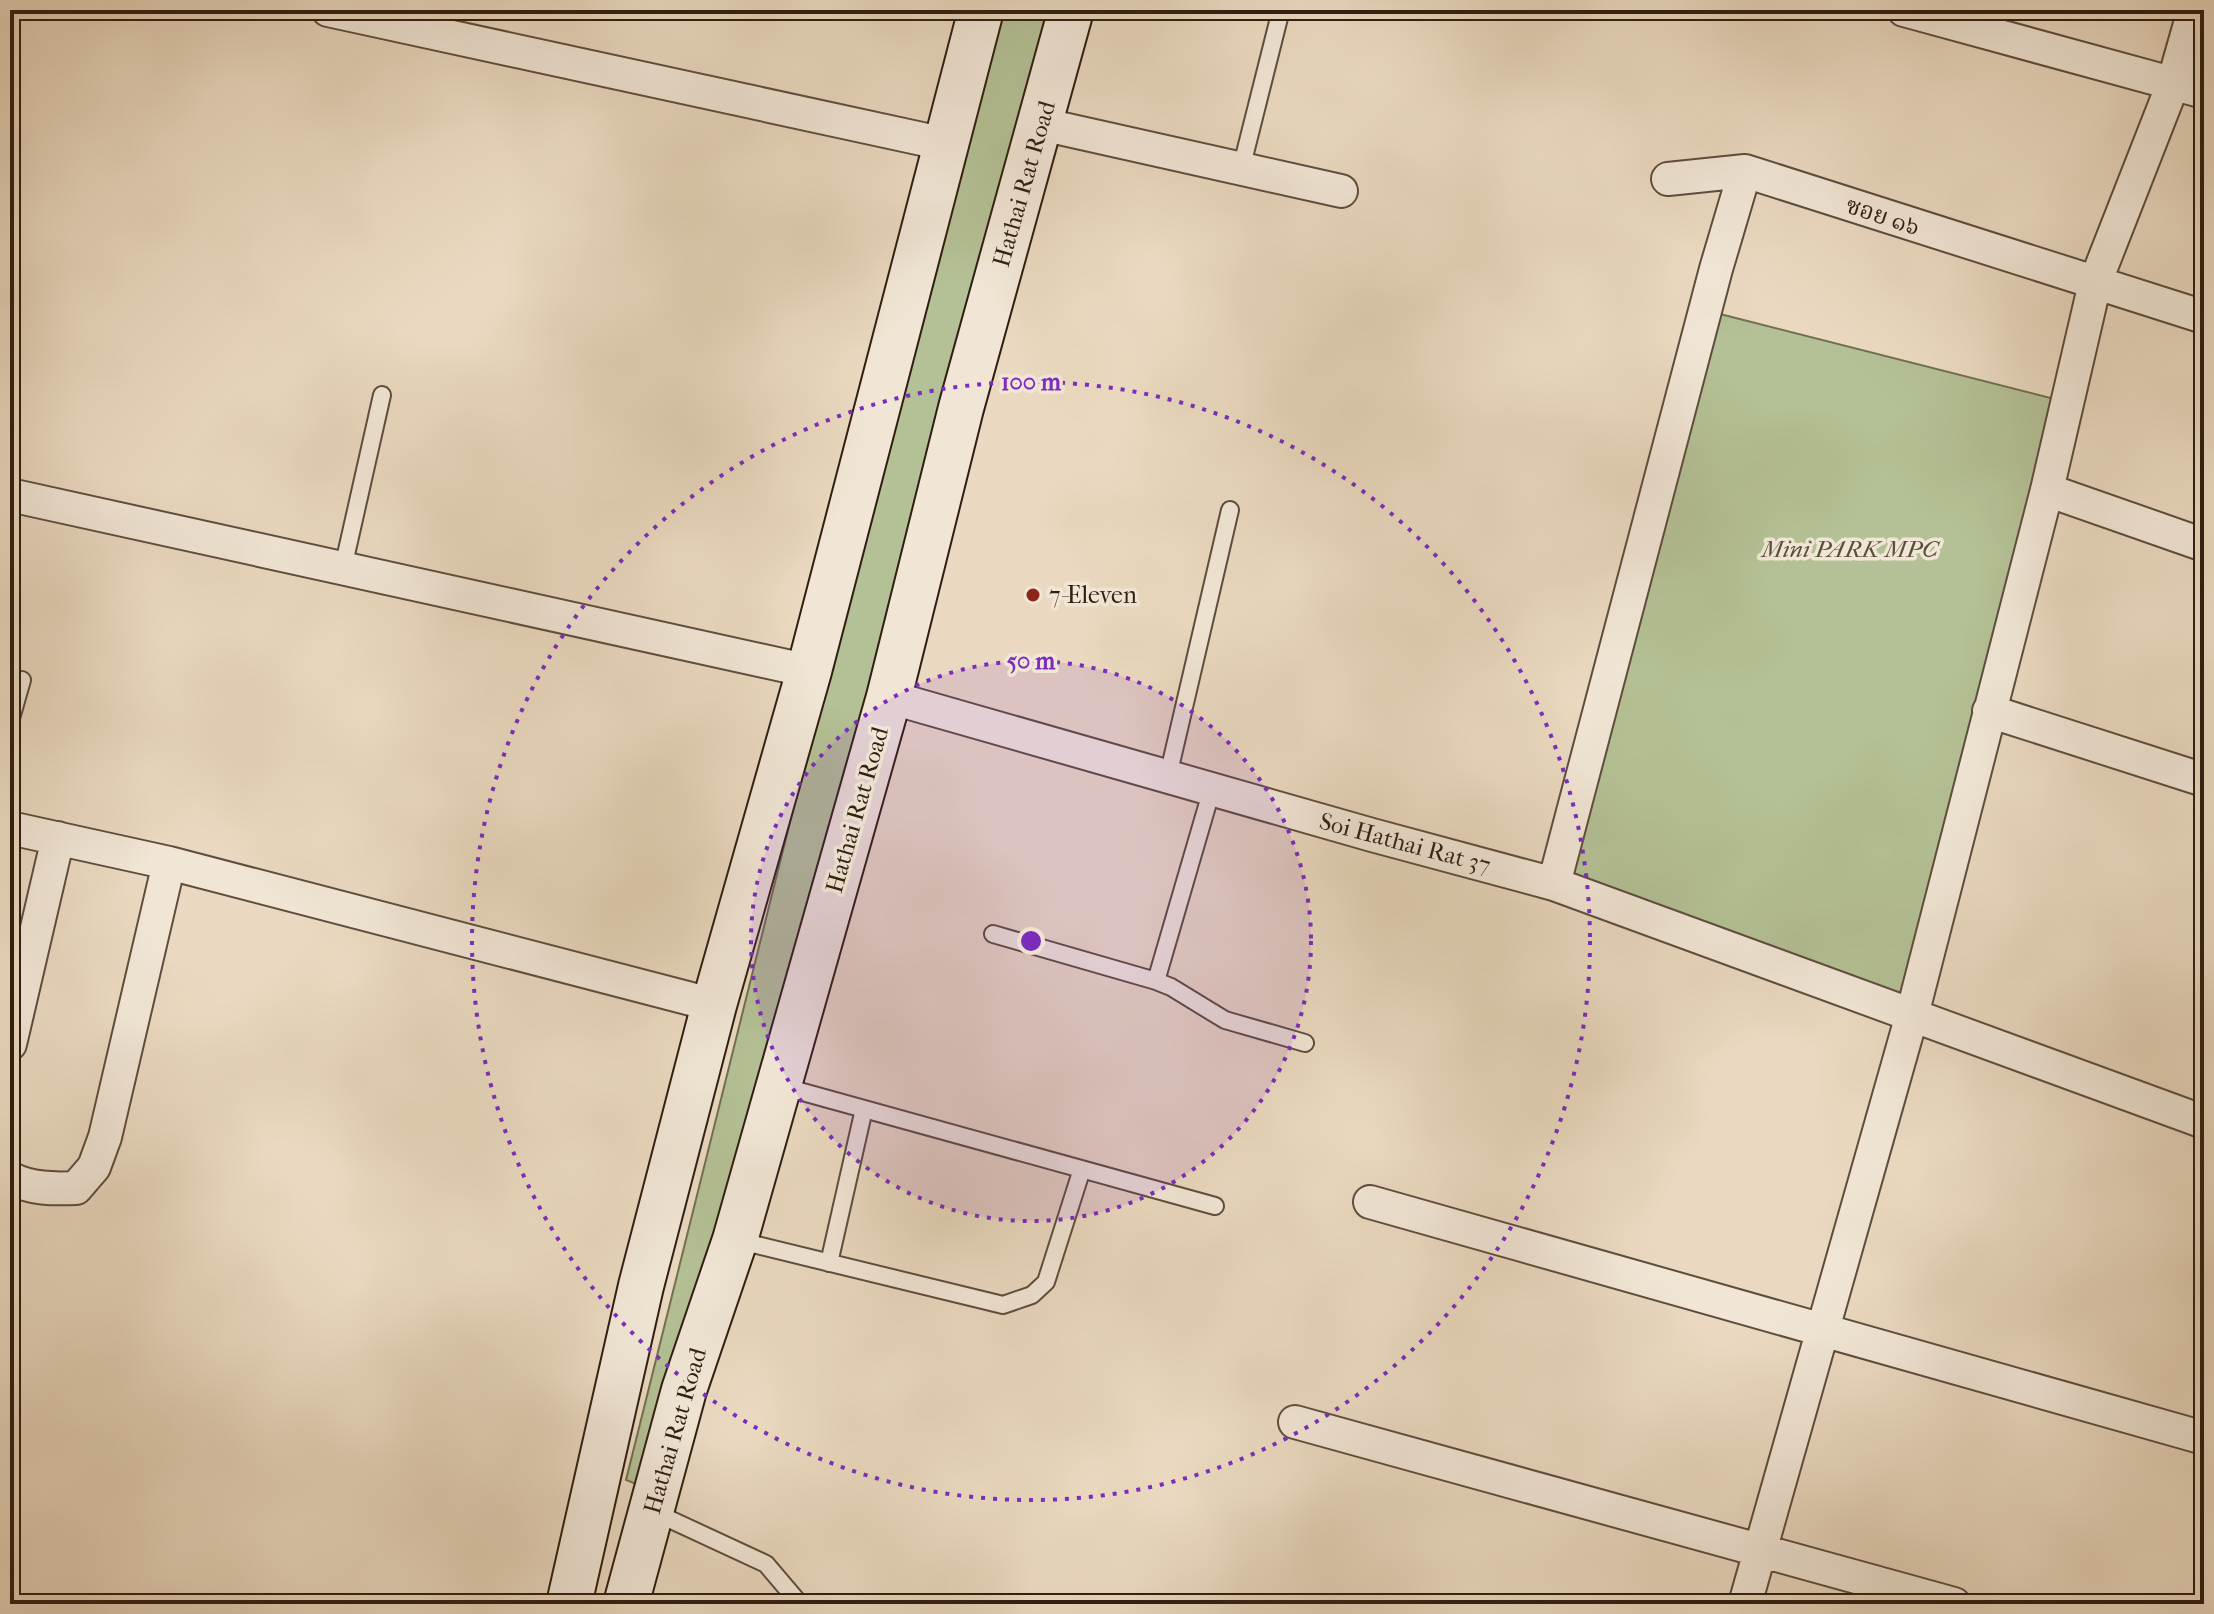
<svg xmlns="http://www.w3.org/2000/svg" width="2214" height="1614" font-family="'IM FELL French Canon','Noto Serif Thai',serif">
	<style>
		.green { fill: #b4c095; stroke: #726f53; stroke-width: 2 }
		.lines { fill: none; stroke-linecap: round; stroke-linejoin: round }
		.service-casing { stroke: #5e4d3d; stroke-width: 20 }
		.minor-casing { stroke: #5e4d3d; stroke-width: 36 }
		.secondary-casing { stroke: #2f1e11; stroke-width: 48 }
		.service { stroke: #f1e6d6; stroke-width: 16 }
		.minor { stroke: #f1e6d6; stroke-width: 32 }
		.secondary { stroke: #f1e6d6; stroke-width: 44 }
		.ring { fill: none; stroke: #7b2cbf; stroke-width: 4; stroke-dasharray: 4 8 }
		.poi-dot { fill: #8f2418; stroke: #f1e6d6; stroke-width: 3 }
		.labels { text-anchor: middle; stroke-width: 7; stroke-linejoin: round; paint-order: stroke }
		.street-label { font-size: 24px; fill: #2f1e11; stroke: #f1e6d6 }
		.park-label { font-size: 24px; font-style: italic; fill: #574f39; stroke: #f1e6d6 }
		.poi-label { font-size: 24px; fill: #2f1e11; stroke: #f1e6d6; text-anchor: start }
		.centre { fill: #7b2cbf; stroke: #f1e6d6; stroke-width: 4 }
		.ring-label { font-size: 24px; text-anchor: middle; font-weight: bold; fill: #7b2cbf; stroke: #f1e6d6; stroke-width: 7; stroke-linejoin: round; paint-order: stroke }
	</style>
	<rect width="100%" height="100%" fill="#ead9c0"/>
	<filter id="stains"><feTurbulence type="fractalNoise" baseFrequency=".0025" numOctaves="4"/><feColorMatrix values="0 0 0 0 .2 0 0 0 0 .09 0 0 0 0 .02 0 0 0 .5 -.17"/></filter>
	<radialGradient id="worn" r=".72"><stop offset=".6" stop-color="#630" stop-opacity="0"/><stop offset="1" stop-color="#630" stop-opacity=".3"/></radialGradient>
	<path class="green" d="M1002,10H1052L780,1043L636,1484L626,1480L842,614Z
		M1720,314L2082,406L1913,1004L1568,888Z"/>
	<g class="lines">
		<g class="service-casing">
			<path id="service" d="M1241,169L1281,10
				M343,568L382,395
				M10,722L22,680
				M1168,776L1230,510
				M993,934L1156,981L1171,987L1225,1020L1305,1043
				M1156,981L1212,789
				M781,1086L1215,1206
				M736,1240L1003,1305L1032,1295L1046,1282L1082,1169
				M829,1263L864,1109
				M654,1512L766,1564L800,1604"/>
		</g>
		<g class="minor-casing">
			<path id="minor" d="M328,10L945,144
				M1904,10L2204,92
				M1041,124L1341,191
				M1668,179L1745,171L2204,317
				M2047,490L2204,545
				M10,495L809,671
				M889,697L1372,835L1554,884L2204,1122
				M1989,711L2204,780
				M10,828L169,863L714,1005
				M1554,884L1716,269L1745,171
				M10,1044L58,838
				M10,1178C30,1189 54,1189 76,1188L94,1167L105,1137L169,863
				M1370,1202L2204,1438
				M1295,1422L1954,1604
				M1745,1604L1912,1015L2047,490L2095,283L2173,84L2194,10"/>
		</g>
		<g class="secondary-casing">
			<path id="secondary" d="M569,1604L641,1286L714,1005L809,671L981,10
				M626,1604L684,1390L735,1240L889,697L961,408L1071,10"/>
		</g>
		<use href="#service" class="service"/>
		<use href="#minor" class="minor"/>
		<use href="#secondary" class="secondary"/>
	</g>
	<circle cx="1031" cy="941" r="280" fill="#7b2cbf" fill-opacity=".12"/>
	<g class="ring">
		<circle cx="1031" cy="941" r="280"/>
		<circle cx="1031" cy="941" r="559"/>
	</g>
	<circle class="poi-dot" cx="1033" cy="595" r="8"/>
	<g class="labels">
		<g class="street-label">
			<text transform="translate(1024 184) rotate(-74)" y="8">Hathai Rat Road</text>
			<text transform="translate(1883 216) rotate(18)" y="8">ซอย ๑๖</text>
			<text transform="translate(857 810) rotate(-74)" y="8">Hathai Rat Road</text>
			<text transform="translate(1405 843) rotate(15)" y="8">Soi Hathai Rat 37</text>
			<text transform="translate(675 1431) rotate(-74)" y="8">Hathai Rat Road</text>
		</g>
		<g class="park-label">
			<text x="1850" y="557">Mini PARK MPC</text>
		</g>
		<g class="poi-label">
			<text x="1049" y="603">7-Eleven</text>
		</g>
	</g>
	<circle cx="1031" cy="941" r="12" class="centre"/>
	<g class="ring-label">
		<text x="1031" y="390">100 m</text>
		<text x="1031" y="669">50 m</text>
	</g>
	<rect width="2214" height="1614" fill="none" stroke="#ead9c0" stroke-width="40"/>
	<rect x="12" y="12" width="2190" height="1590" fill="none" stroke="#2f1e11" stroke-width="4"/>
	<rect x="20" y="20" width="2174" height="1574" fill="none" stroke="#2f1e11" stroke-width="2"/>
	<rect width="100%" height="100%" filter="url(#stains)"/>
	<rect width="100%" height="100%" fill="url(#worn)"/>
</svg>
